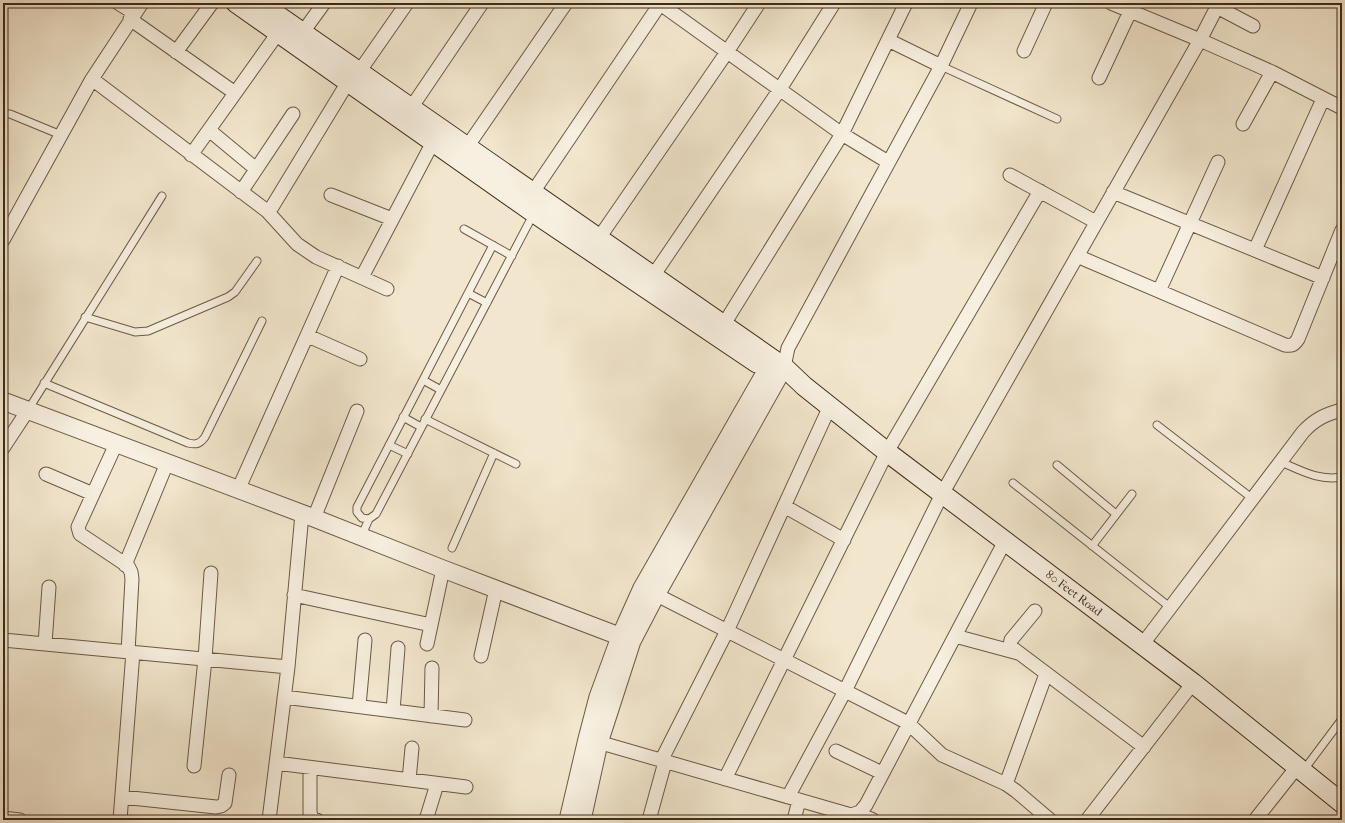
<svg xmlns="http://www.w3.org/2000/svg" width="1345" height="823" font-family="'IM FELL French Canon',serif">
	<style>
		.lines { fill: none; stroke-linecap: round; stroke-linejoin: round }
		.service-casing { stroke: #6c5946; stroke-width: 9 }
		.minor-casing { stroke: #6c5946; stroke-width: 15 }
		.tertiary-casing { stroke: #6c5946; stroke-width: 19 }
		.secondary-casing { stroke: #3f2a18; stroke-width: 21 }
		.service { stroke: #f7efdf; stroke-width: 7 }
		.minor { stroke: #f7efdf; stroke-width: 13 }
		.tertiary { stroke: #f7efdf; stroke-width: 17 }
		.secondary { stroke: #f7efdf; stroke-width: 19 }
		.labels { text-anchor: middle; stroke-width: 3.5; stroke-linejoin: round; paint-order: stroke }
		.street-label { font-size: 12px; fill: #3f2a18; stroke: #f7efdf }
	</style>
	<rect width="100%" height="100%" fill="#f2e7ce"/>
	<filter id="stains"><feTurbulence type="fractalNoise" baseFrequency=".005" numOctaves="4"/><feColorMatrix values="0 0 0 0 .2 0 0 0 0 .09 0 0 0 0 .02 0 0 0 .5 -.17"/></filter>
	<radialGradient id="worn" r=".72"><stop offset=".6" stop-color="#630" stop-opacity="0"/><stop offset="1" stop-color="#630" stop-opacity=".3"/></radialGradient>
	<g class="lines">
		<g class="service-casing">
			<path id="service" d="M941,66L1057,119
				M3,114H10L61,135
				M464,229L512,256
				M493,245L357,507V512L362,518L369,519L376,514L534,213
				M468,293L487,303
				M85,317L135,332L148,331L228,297L235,292L257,261
				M423,380L441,390
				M44,383L188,443C196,445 200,444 205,437L262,321
				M28,410L162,196
				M403,417L421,427
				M425,419L516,464
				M1157,425L1253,499
				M389,445L408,454
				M1281,462C1302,471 1319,481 1342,477
				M1057,465L1116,514
				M1013,483L1171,608
				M361,537L369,519
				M1092,546L1132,494
				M452,548L494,453
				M1303,771L1342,719"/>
		</g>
		<g class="minor-casing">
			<path id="minor" d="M118,3L134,13
				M659,3L842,134L888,162
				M1111,3L1200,40L1272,72L1342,108
				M1217,7L1253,26
				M130,19L235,93
				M303,32L324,3
				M888,40L941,66
				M1024,51L1046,3
				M176,52L212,3
				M359,72L407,3
				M1099,78L1134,3
				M92,79L267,211L272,207L348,82
				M411,108L482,3
				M1243,124L1272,72
				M209,130L256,169
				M467,147L566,3
				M191,155L283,26
				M1010,175L1096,222
				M241,192L293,114
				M533,192L660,4
				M1113,192L1323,278
				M331,195L392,219
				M267,211L297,244L316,257L387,289
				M599,238L727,52L759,3
				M3,240L92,79L142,3
				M1255,250L1323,99
				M1077,256L1285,345C1292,346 1294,345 1298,339L1342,230
				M653,276L780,89L834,3
				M362,277L433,142
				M1159,291L1218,162
				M724,324L842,134L906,3
				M308,336L360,359
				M784,367L788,348L941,66L971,3
				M116,444L78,527L80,534L128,566L131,572L132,579L128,652
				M3,448L28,410
				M46,474L93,494
				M238,490L338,266
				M784,506L844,540
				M314,518L357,411
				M125,565L167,463
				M649,591L908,723L942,755L1006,784L1016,791L1050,820
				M294,595L431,625
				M1035,611L1011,640L1010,646L1144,747
				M955,636L1018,653
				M3,640L288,667
				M45,644L49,587
				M427,644L443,569
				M1142,645L1303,432C1315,419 1326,414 1342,410
				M481,656L496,589
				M284,697L465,720
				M359,706L365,640
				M393,711L398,648
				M431,716L432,668
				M591,740L851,815L860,812L866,805L1005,541
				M836,751L882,773
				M661,761L727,631L830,406
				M276,763L466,787
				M194,766L205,659L211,573
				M310,768V813L312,818L317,820
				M725,779L887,452L1040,191
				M409,780L412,748
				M1006,784L1046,674
				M122,797L216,807L221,806L225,803L229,775
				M788,797L845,691L942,494L1200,40L1219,3
				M860,812L866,817L873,820
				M3,818L20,820
				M120,820L133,652
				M269,820L288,667L302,514
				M426,820L437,784
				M649,820L665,762
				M794,820L799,800
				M1087,820L1193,683
				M1255,820L1297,767"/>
		</g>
		<g class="tertiary-casing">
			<path id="tertiary" d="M3,401L314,518L443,569L632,641
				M568,820L587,739L598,697L620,637L642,588L773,359
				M582,820L599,743L632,641L656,595L784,367"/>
		</g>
		<g class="secondary-casing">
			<path id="secondary" d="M236,3L534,213L757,363
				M260,3L784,367L804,386L887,452L1193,683L1342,803"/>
		</g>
		<use href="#service" class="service"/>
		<use href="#minor" class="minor"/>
		<use href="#tertiary" class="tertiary"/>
		<use href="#secondary" class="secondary"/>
	</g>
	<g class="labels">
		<g class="street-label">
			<text transform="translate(1074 593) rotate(37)" y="4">80 Feet Road</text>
		</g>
	</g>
	<rect width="1345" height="823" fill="none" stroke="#f2e7ce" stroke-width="16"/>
	<rect x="4" y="4" width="1337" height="815" fill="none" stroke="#3f2a18" stroke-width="2"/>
	<rect x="8" y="8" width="1329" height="807" fill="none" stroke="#3f2a18"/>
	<rect width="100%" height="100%" filter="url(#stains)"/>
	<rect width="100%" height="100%" fill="url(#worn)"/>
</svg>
